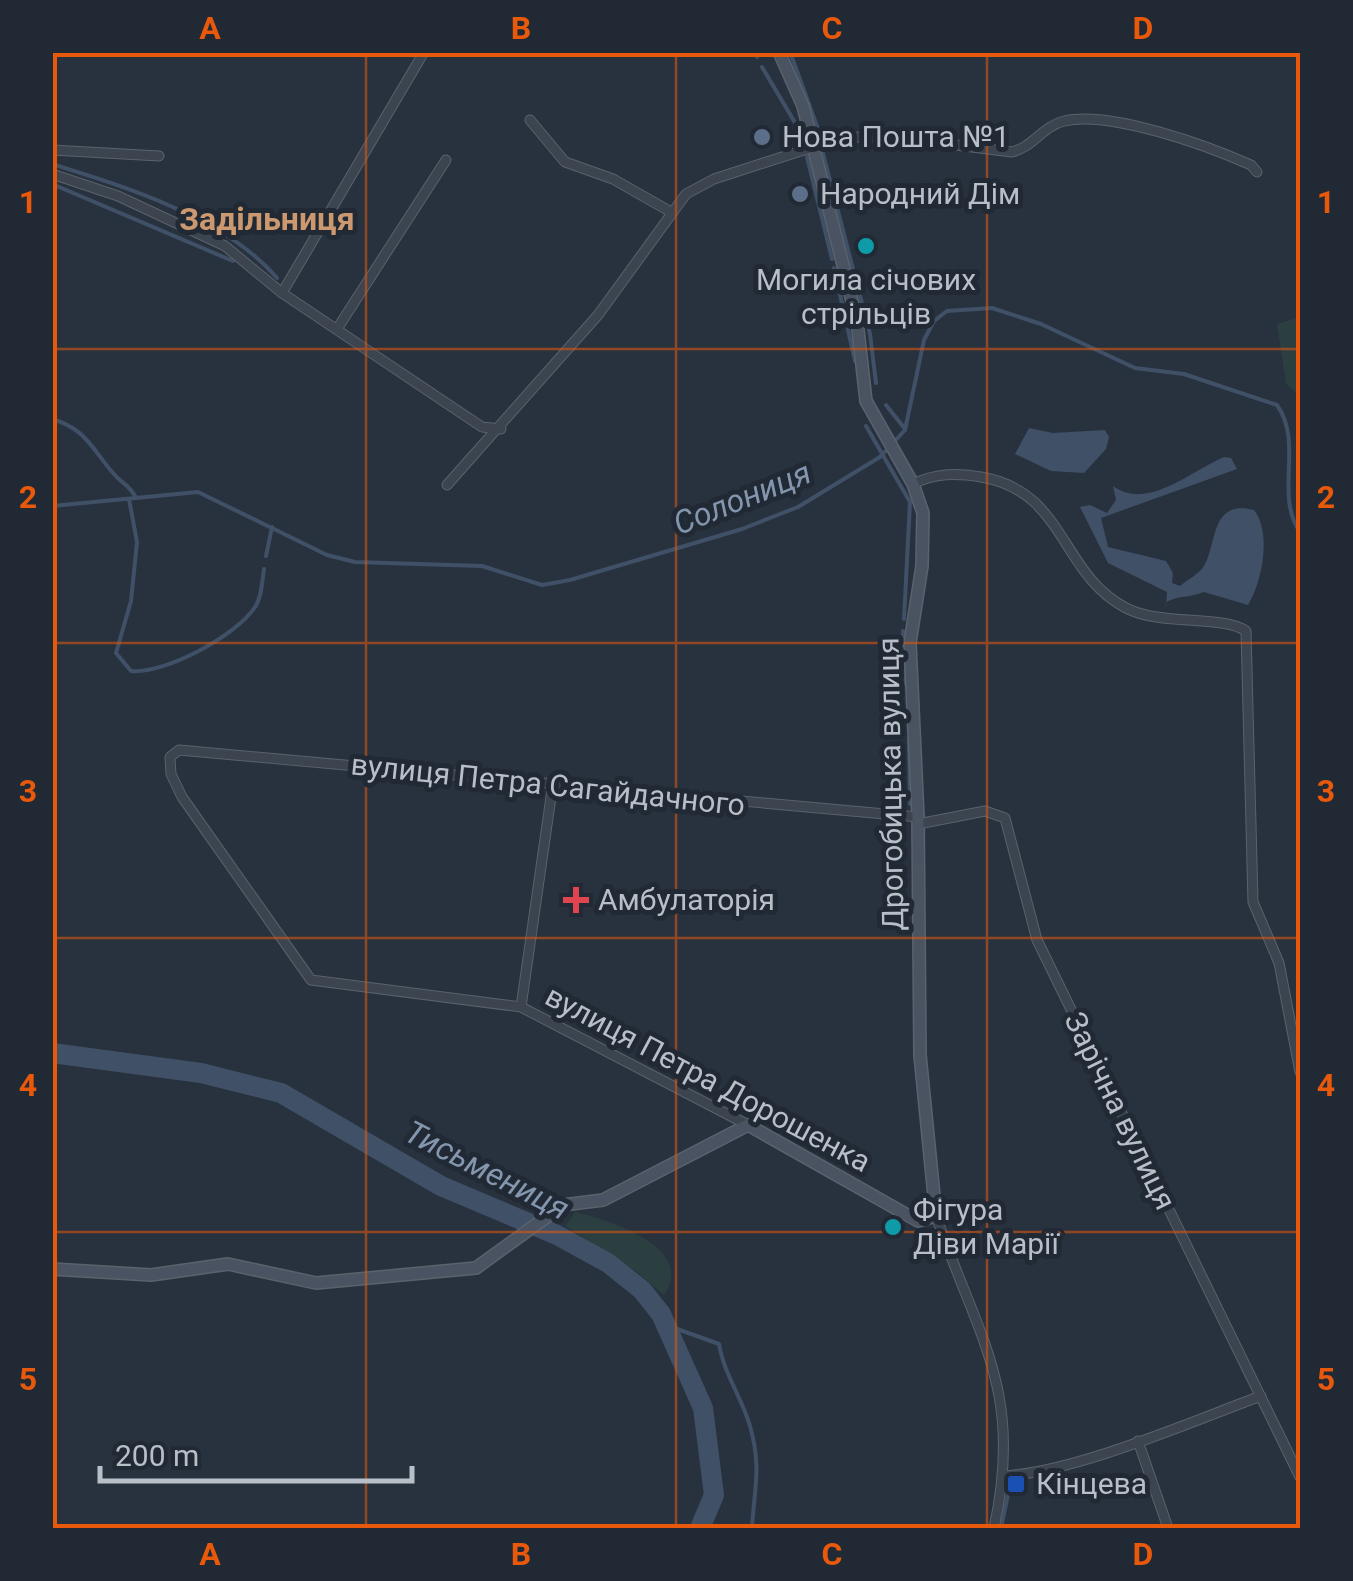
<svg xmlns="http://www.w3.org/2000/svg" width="1353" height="1581" font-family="Roboto,sans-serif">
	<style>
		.green { fill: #2b3f41 }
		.water { fill: #405066 }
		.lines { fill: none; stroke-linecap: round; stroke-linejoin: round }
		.stream { stroke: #405066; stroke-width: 4 }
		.river { stroke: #405066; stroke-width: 20 }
		.street-casing { stroke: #5a626c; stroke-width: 11 }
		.secondary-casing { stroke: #5a626c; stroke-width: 14 }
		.street { stroke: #3c444f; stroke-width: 9 }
		.secondary { stroke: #4a5361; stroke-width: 11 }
		.grid { fill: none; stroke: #e8590c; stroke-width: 2.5; stroke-opacity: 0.55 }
		.service-dot { fill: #5c6f8a; stroke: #212934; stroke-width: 4 }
		.culture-dot { fill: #0f9aa8; stroke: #212934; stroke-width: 4 }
		.health-dot { fill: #e0444e; stroke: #212934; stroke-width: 4 }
		.transit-dot { fill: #1a4fb4; stroke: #212934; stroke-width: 4 }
		.labels { text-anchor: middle; stroke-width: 10; stroke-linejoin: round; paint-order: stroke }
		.poi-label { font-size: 30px; fill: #b9bfc9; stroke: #212934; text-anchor: start }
		.street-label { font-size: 30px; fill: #b9bfc9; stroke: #212934 }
		.neighbourhood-label { font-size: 32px; font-weight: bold; fill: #cc9870; stroke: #212934 }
		.water-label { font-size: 32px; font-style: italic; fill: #8396ae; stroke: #212934 }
		.neatline { fill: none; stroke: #e8590c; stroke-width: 4 }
		.grid-label { font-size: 32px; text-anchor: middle; font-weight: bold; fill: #e8590c }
	</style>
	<rect width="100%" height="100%" fill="#28323f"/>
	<path class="green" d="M1300,317V396L1286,384L1277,324Z
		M575,1212C609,1220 697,1247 664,1295L636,1271L565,1226Z"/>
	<path class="water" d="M1029,428L1053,433L1105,430L1109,437L1106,449L1084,473L1051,471L1015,454Z
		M1224,457L1231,458L1237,469L1101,518L1108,547L1166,561L1173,573L1172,583L1180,586C1187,580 1201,573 1205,564C1217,542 1211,499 1254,510C1272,533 1262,582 1248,605L1204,592C1190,598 1180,595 1166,602V608L1167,592L1108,563L1080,507L1090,505L1107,513L1116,500L1113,486C1147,511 1189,472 1224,457Z"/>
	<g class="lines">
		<path class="stream" d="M754,52L757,57
			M790,52L818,129
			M762,67L803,136
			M821,146L870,334L876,383
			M807,157L832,259
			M52,164C126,187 226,218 277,278
			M52,184L233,261
			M834,268L855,361
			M886,405L905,429
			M52,419C87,429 93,451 114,474C122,484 129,484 136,498
			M866,426L910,502L904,619
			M129,499L137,542L131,601L116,653L131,671C165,674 236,636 255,607C262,597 262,581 264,569
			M52,506L198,492L327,555L355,562L482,566L542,585L570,580L742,529L798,507L880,457L905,430L924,340L934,321L947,311L992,308L1041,324L1135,368L1184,374L1277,405C1304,443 1274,495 1300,532
			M266,556L272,527
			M903,631L906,684
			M909,738L910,804
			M666,1325L719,1344C724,1374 742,1398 750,1426C762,1468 754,1489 752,1528
			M1001,1528L1010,1485"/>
		<path class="river" d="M52,1053L201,1073L281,1093L441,1186L557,1235L608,1263L642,1290L661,1314L703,1408L714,1495L700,1528"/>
		<g class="street-casing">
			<path id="street" d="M530,120L565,162L613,179L671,212
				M811,139L884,136L1012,152C1033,147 1043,126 1064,121C1110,110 1208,146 1251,165L1257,172
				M52,150L159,156
				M52,174L118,196L225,246L282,293L482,427L501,429
				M282,293L424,52
				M337,329L446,160
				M913,484C935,473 956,473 981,477C1066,491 1060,574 1126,608C1160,626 1223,615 1246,631L1253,902L1279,963L1300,1072
				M447,485L598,315L686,194L714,179L813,147
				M918,824L985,811L1005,818L1037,940L1300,1477
				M521,1007L553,783
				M748,1125L521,1007L311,980L182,797L171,774L170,757L179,750L918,817
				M936,1216C978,1338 1024,1391 994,1528
				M1138,1441L1168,1528
				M1003,1476C1076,1472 1190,1422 1261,1396"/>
		</g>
		<g class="secondary-casing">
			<path id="secondary" d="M52,1269L151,1275L228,1264L316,1283L476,1268L563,1205L603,1200L748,1125L918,1221L936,1216L920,1055L918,817L910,643L922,566L923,513L913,484L866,401L857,321L803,106L779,52"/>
		</g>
		<use href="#street" class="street"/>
		<use href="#secondary" class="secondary"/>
	</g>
	<path class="grid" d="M366,52V1528M676,52V1528M987,52V1528M52,349H1300M52,643H1300M52,938H1300M52,1232H1300"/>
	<g class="service-dot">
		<circle cx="762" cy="137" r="10"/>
		<circle cx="800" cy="194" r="10"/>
	</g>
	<g class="culture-dot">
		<circle cx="866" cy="246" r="10"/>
		<circle cx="893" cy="1227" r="10"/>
	</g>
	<path class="health-dot" d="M571 885h10v10h10v10h-10v10h-10v-10h-10v-10h10z"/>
	<rect class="transit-dot" x="1006" y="1474" width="20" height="20" rx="5"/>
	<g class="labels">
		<g class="poi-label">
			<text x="782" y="147">Нова Пошта №1</text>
			<text x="820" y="204">Народний Дім</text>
			<text x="866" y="290" text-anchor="middle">Могила січових<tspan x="866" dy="34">стрільців</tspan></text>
			<text x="598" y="910">Амбулаторія</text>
			<text x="913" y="1220">Фігура<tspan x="913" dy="34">Діви Марії</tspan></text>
			<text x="1036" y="1494">Кінцева</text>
		</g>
		<g class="street-label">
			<text transform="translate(891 784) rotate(-91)" y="10">Дрогобицька вулиця</text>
			<text transform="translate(548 785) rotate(6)" y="10">вулиця Петра Сагайдачного</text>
			<text transform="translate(708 1079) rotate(28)" y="10">вулиця Петра Дорошенка</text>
			<text transform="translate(1120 1111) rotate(64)" y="10">Зарічна вулиця</text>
		</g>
		<g class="neighbourhood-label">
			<text x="267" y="230">Задільниця</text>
		</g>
		<g class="water-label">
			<text transform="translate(742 498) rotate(-22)" y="11">Солониця</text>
			<text transform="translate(487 1170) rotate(27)" y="11">Тисьмениця</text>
		</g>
	</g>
	<rect width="1353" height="1581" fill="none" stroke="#212934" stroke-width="110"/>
	<path d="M100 1466v15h312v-15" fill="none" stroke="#b9bfc9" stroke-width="5"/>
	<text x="115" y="1466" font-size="30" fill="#b9bfc9" stroke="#212934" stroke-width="8" paint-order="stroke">200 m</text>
	<rect x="55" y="55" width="1243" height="1471" class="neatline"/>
	<g class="grid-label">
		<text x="210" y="39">A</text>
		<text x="521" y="39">B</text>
		<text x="832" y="39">C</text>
		<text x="1143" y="39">D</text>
		<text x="28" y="213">1</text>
		<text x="1326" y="213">1</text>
		<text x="28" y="508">2</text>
		<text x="1326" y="508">2</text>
		<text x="28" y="802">3</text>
		<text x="1326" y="802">3</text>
		<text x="28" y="1096">4</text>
		<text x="1326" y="1096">4</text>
		<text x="28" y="1390">5</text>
		<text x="1326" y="1390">5</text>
		<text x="210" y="1565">A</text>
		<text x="521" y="1565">B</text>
		<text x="832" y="1565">C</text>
		<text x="1143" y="1565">D</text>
	</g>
</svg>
